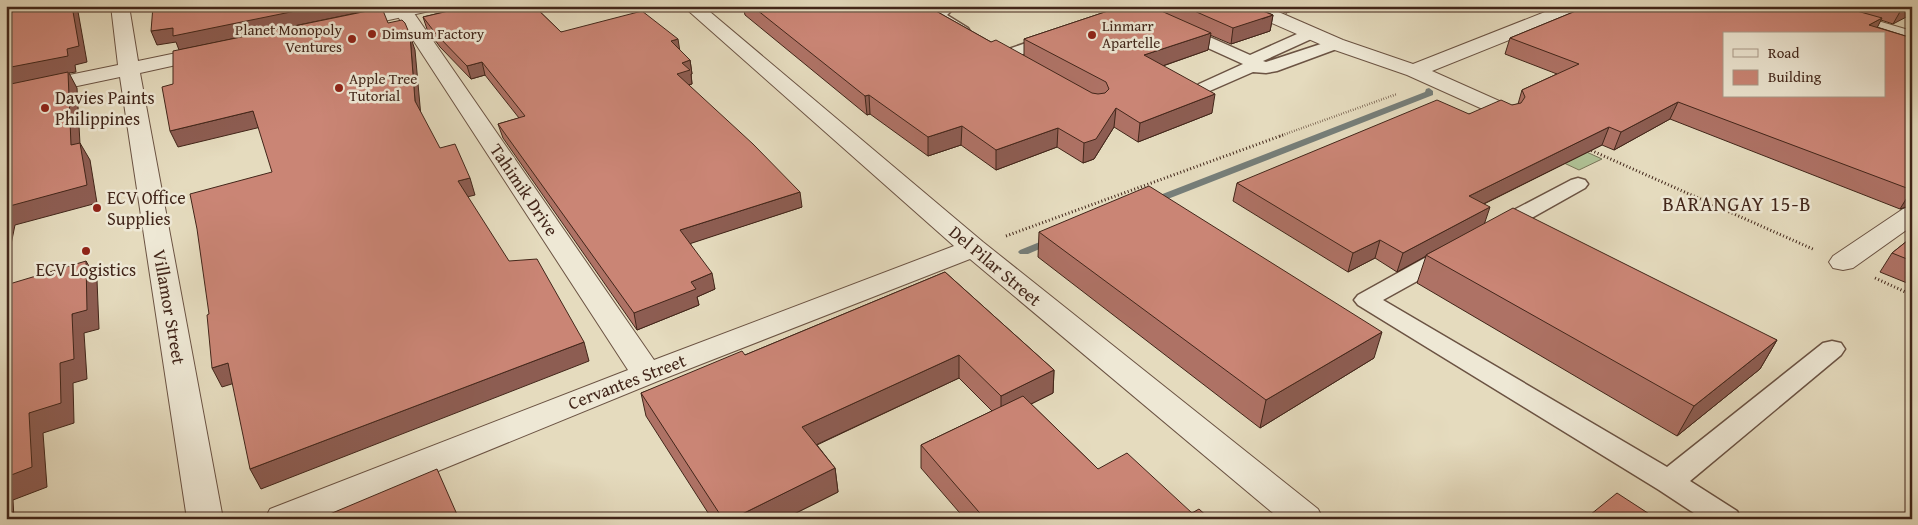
<svg xmlns="http://www.w3.org/2000/svg" width="1918" height="525" font-family="'Gentium Book Plus',serif">
	<style>
		.green { fill: #afc195; stroke: #787458 }
		.lines { fill: none; stroke-linecap: round; stroke-linejoin: round }
		.stream { fill: #767e79; fill-rule: evenodd }
		.service-casing { stroke: #6b5343; stroke-width: 3 }
		.minor-casing { stroke: #6b5343; stroke-width: 2 }
		.tertiary-casing { stroke: #6b5343; stroke-width: 2 }
		.path-far1 { stroke: #42261a; stroke-width: 2.5; stroke-dasharray: 0.5 2; stroke-linecap: butt }
		.path { stroke: #42261a; stroke-width: 3; stroke-dasharray: 1 2.5; stroke-linecap: butt }
		.service { fill: #eee8d5; fill-rule: evenodd }
		.minor { fill: #eee8d5; fill-rule: evenodd }
		.tertiary { fill: #eee8d5; fill-rule: evenodd }
		.wall { fill: #ae7265; stroke: #42261a }
		.shaded-wall { fill: #8d5d52; stroke: #42261a }
		.building { fill: #ca8575; stroke: #42261a; fill-rule: evenodd }
		.poi-dot { fill: #8f2418; stroke: #eee8d5; stroke-width: 2 }
		.labels { text-anchor: middle; stroke-width: 5; stroke-linejoin: round; paint-order: stroke }
		.far-poi-label { font-size: 15px; fill: #42261a; stroke: #eee8d5; text-anchor: start }
		.poi-label { font-size: 18px; fill: #42261a; stroke: #eee8d5; text-anchor: start }
		.street-label { font-size: 18px; fill: #42261a; stroke: #eee8d5 }
		.quarter-label { font-size: 20px; letter-spacing: 1px; fill: #42261a; stroke: #eee8d5 }
	</style>
	<rect width="100%" height="100%" fill="#e5dbbe"/>
	<filter id="stains"><feTurbulence type="fractalNoise" baseFrequency=".004" numOctaves="4"/><feColorMatrix values="0 0 0 0 .2 0 0 0 0 .09 0 0 0 0 .02 0 0 0 .5 -.17"/></filter>
	<radialGradient id="worn" r=".72"><stop offset=".6" stop-color="#630" stop-opacity="0"/><stop offset="1" stop-color="#630" stop-opacity=".3"/></radialGradient>
	<path class="green" d="M1527,125L1602,159L1579,170L1504,135Z"/>
	<g class="lines">
		<path class="stream" d="M1429,88L1433,91V95L1155,204H1147L1146,202L1147,200L1425,92L1426,89Z
			M1052,237L1057,240L1056,242L1028,254H1020L1018,252L1020,250Z"/>
		<g class="service-casing">
			<path id="service" d="M939,6H956L947,15L968,28L970,31L968,34C955,37 937,26 931,15Z
				M1120,6H1140L1250,55L1306,30H1318L1320,33L1318,36L1263,61L1266,62L1336,39L1342,41L1344,44L1342,47L1277,71L1266,73L1253,72L1205,93L1199,92L1196,88L1199,84L1243,64L1122,9Z
				M1052,34L1058,36L1060,39L1058,42L1006,60L1000,58L998,55L1000,52Z
				M1578,178L1585,180L1588,184L1585,188L1505,233L1497,234L1489,233L1486,228L1489,223L1571,180Z
				M1449,247L1457,249L1460,254L1457,259L1383,300L1667,467L1823,343L1832,341L1841,343L1845,349L1841,355L1690,481L1737,511L1741,519H1703L1659,490L1358,305L1354,300L1358,295L1441,249Z"/>
		</g>
		<g class="minor-casing">
			<path id="minor" d="M391,6H409L654,360L954,246L683,6H703L983,242L1318,509L1323,519H1280L970,259L658,381L321,519H265L270,509L628,370Z
				M1240,6H1265L1343,40L1413,64L1560,6H1586L1584,10L1432,71L1515,108L1518,113L1515,118L1507,120L1407,75L1329,48L1242,10Z
				M1912,206V226L1853,268L1843,270L1833,268L1829,262L1833,256L1903,209Z"/>
		</g>
		<g class="tertiary-casing">
			<path id="tertiary" d="M111,6H129L138,61L210,46L217,48L220,52L217,56L140,73L223,519H187L120,77L6,101V88L118,65Z
				M400,6H436L434,10L348,29L341,27L338,23L341,19Z
				M1797,6H1827L1912,31V43L1799,10Z"/>
		</g>
		<path class="path-far1" d="M1280,136L1397,94"/>
		<path class="path" d="M1588,149L1815,250
			M1006,236L1283,135
			M1875,278L1912,295"/>
		<use href="#service" class="service"/>
		<use href="#minor" class="minor"/>
		<use href="#tertiary" class="tertiary"/>
	</g>
	<path class="wall" d="M449,6H534L561,32L680,50L690,60L692,74H691L692,84L689,85L802,207L690,243L715,289L697,297L699,305L637,330L503,138L498,124L519,118L485,75L471,79L440,47L427,29L423,17L452,10Z
		M743,6H927L991,42L1024,56V39L1123,6H1264V11L1273,15L1270,31L1231,44L1210,35L1208,50L1163,66L1212,113L1138,142L1114,127L1094,159L1083,163L1057,147L996,170L961,145L928,156L870,114L867,115L745,15Z
		M1270,6H1308L1286,13Z
		M1588,6H1912L1893,24L1881,20L1877,27L1912,38V205L1900,209L1670,119L1614,150L1602,145L1484,204V224L1777,340L1760,369L1677,436L1417,283L1426,256L1397,272L1375,258L1348,272L1233,201L1237,183L1469,114L1518,104L1522,90L1557,74L1505,54L1510,38Z
		M1039,232L1374,358L1260,428L1038,257Z
		M1912,237V285L1880,272L1892,253Z
		M945,272L1054,370L1053,393L1031,404L1098,469L1192,513L1210,519H965L921,468V445L992,411L959,378L817,445L835,468L838,492L784,519H712L646,416L641,393L745,355Z"/>
	<path class="shaded-wall" d="M72,6H77L87,62L75,65L76,72L69,73L77,88L81,163L6,86V68L67,49Z
		M320,6H380V8L179,50L176,42L157,45L151,31Z
		M1259,6H1264L1262,19L1273,15L1270,31L1231,44L1233,28L1255,8Z
		M1287,6H1308L1286,13Z
		M1909,6H1912V14L1893,24L1901,10Z
		M1882,18L1874,34L1869,25Z
		M1211,33L1208,50L1142,73L1144,55Z
		M410,35L415,50L421,117L415,101Z
		M678,39L680,52L671,41Z
		M690,60L692,74H691L692,84L679,87L677,74L682,63Z
		M482,62L485,75L471,79L467,66Z
		M1215,94L1212,113L1138,142L1140,123Z
		M869,95L870,114L867,115L865,96Z
		M1678,102L1670,119L1614,150L1621,132Z
		M1116,108L1114,127L1094,159L1083,163L1084,143Z
		M253,111L261,127L178,147L170,131Z
		M962,126L961,145L928,156V137Z
		M1609,127L1602,145L1463,214L1469,196Z
		M1058,128L1057,147L996,170V150Z
		M80,143L90,160L97,203L15,225L6,269V207Z
		M470,178L475,195L463,198L458,181Z
		M1912,190V205L1900,209L1911,191Z
		M800,192L802,207L683,246L680,230Z
		M1490,207L1484,225L1426,255V256L1397,272L1403,253Z
		M1380,240L1375,258L1348,272L1353,253Z
		M86,261L97,280L99,329L84,333L87,379L73,383L74,423L43,433L47,487L13,500L14,519H6V477L29,413L60,363Z
		M712,273L715,289L697,297L699,305L637,330L634,313L691,282Z
		M1382,332L1374,358L1260,428L1266,400Z
		M1777,340L1760,369L1677,436L1694,406Z
		M584,342L589,361L261,489L250,469Z
		M959,355V378L805,450L802,427Z
		M228,363L238,382L222,387L212,368Z
		M1054,370L1053,393L1001,419V396Z
		M835,468L838,492L784,519H732Z"/>
	<path class="building" d="M6,6H72L79,46L67,49L68,56L6,68Z
		M153,6H320L173,36V28L151,31Z
		M455,6H534L561,32L642,11L678,39L671,41L690,60L682,63L690,70L677,74L753,144L800,192L680,230L712,273L691,282L696,289L634,313L498,124L525,116L482,62L467,66L436,34L423,17L457,9Z
		M752,6H927L991,42L996,40L1092,93L1098,94L1105,93L1109,89L1106,82L1024,39L1123,6H1150L1211,33L1144,55L1215,94L1140,123L1116,108L1096,139L1084,143L1058,128L996,150L962,126L928,137L869,95L865,96Z
		M1183,6H1259L1255,8L1273,15L1233,28Z
		M1588,6H1839L1882,18L1869,25L1912,38V190L1678,102L1621,132L1609,127L1469,196L1490,207L1403,253L1380,240L1353,253L1237,183L1437,100L1469,114L1501,100L1512,105L1521,103L1525,97L1522,90L1579,64L1510,38ZM1724,34H1884V96H1724Z
		M1886,6H1909L1901,10Z
		M382,8L388,23L402,20L405,23L410,35L415,101L440,148L455,144L470,178L458,181L509,261L537,259L584,342L250,469L228,363L212,368L207,315L209,314L197,229L190,194L272,172L253,111L170,131L162,87L173,84V51Z
		M68,72L71,145L80,143L87,185L6,207V85Z
		M1149,186L1382,332L1266,400L1039,232Z
		M1513,208L1777,340L1694,406L1426,255Z
		M1912,237V261L1892,253Z
		M86,261L87,310L72,314L74,359L60,363L61,403L29,413L32,467L6,477V285Z
		M945,272L1054,370L1001,396L959,355L802,427L835,468L732,519H723L641,393L742,351L745,355Z
		M1023,396L1098,469L1127,453L1192,513L1199,509L1210,519H985L921,445Z
		M437,469L459,519H318Z
		M1617,493L1657,519H1585Z"/>
	<g class="poi-dot">
		<circle cx="372" cy="34" r="5"/>
		<circle cx="1092" cy="35" r="5"/>
		<circle cx="352" cy="39" r="5"/>
		<circle cx="339" cy="88" r="5"/>
		<circle cx="45" cy="108" r="5"/>
		<circle cx="97" cy="208" r="5"/>
		<circle cx="86" cy="251" r="5"/>
	</g>
	<g class="labels">
		<g class="far-poi-label">
			<text x="1102" y="31">Linmarr<tspan x="1102" dy="17">Apartelle</tspan></text>
			<text x="342" y="35" text-anchor="end">Planet Monopoly<tspan x="342" dy="17">Ventures</tspan></text>
			<text x="382" y="39">Dimsum Factory</text>
			<text x="349" y="84">Apple Tree<tspan x="349" dy="17">Tutorial</tspan></text>
		</g>
		<g class="poi-label">
			<text x="55" y="104">Davies Paints<tspan x="55" dy="21">Philippines</tspan></text>
			<text x="107" y="204">ECV Office<tspan x="107" dy="21">Supplies</tspan></text>
			<text x="86" y="276" text-anchor="middle">ECV Logistics</text>
		</g>
		<g class="street-label">
			<text transform="translate(524 190) rotate(56)" y="6">Tahimik Drive</text>
			<text transform="translate(995 266) rotate(40)" y="6">Del Pilar Street</text>
			<text transform="translate(169 307) rotate(80)" y="6">Villamor Street</text>
			<text transform="translate(627 382) rotate(-21)" y="6">Cervantes Street</text>
		</g>
		<g class="quarter-label">
			<text x="1737" y="211">BARANGAY 15-B</text>
		</g>
	</g>
	<rect width="1918" height="525" fill="none" stroke="#e5dbbe" stroke-width="25"/>
	<rect x="8" y="8" width="1903" height="510" fill="none" stroke="#42261a" stroke-width="2.5"/>
	<rect x="12" y="12" width="1893" height="500" fill="none" stroke="#42261a"/>
	<rect x="1723" y="32" width="162" height="65" fill="#eee8d5" stroke="#a99a8a"/>
	<rect x="1733" y="49" width="25" height="8" fill="#eee8d5" stroke="#a99a8a"/>
	<text x="1768" y="58" font-size="15" fill="#42261a">Road</text>
	<rect x="1733" y="70" width="25" height="15" fill="#ca8575" stroke="#a99a8a"/>
	<text x="1768" y="82" font-size="15" fill="#42261a">Building</text>
	<rect width="100%" height="100%" filter="url(#stains)"/>
	<rect width="100%" height="100%" fill="url(#worn)"/>
</svg>
